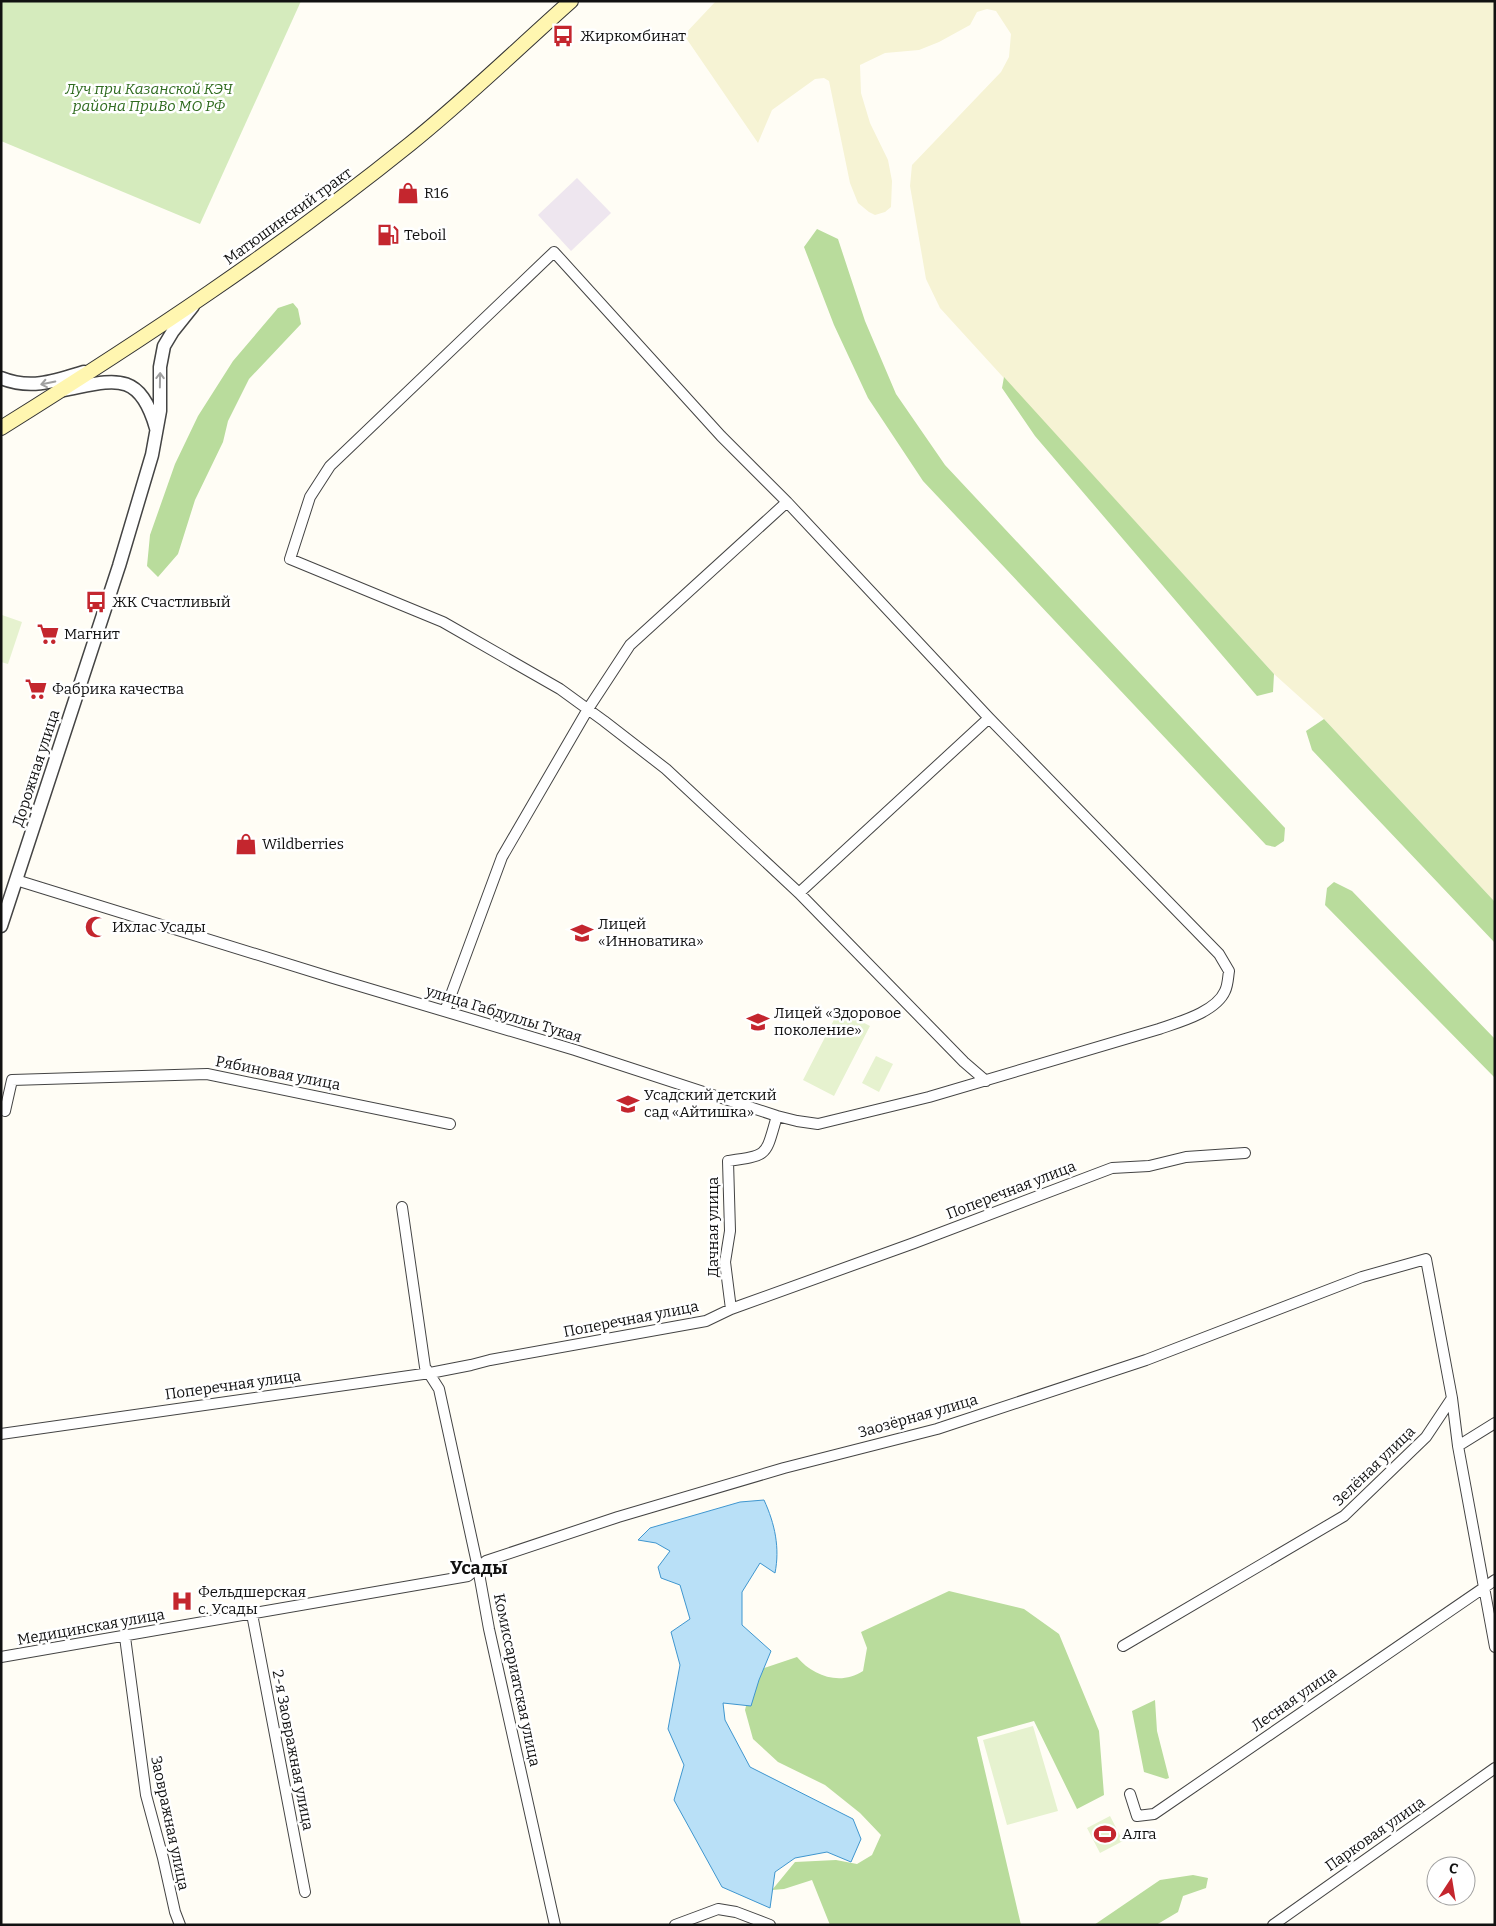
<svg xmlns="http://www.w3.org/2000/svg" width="1496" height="1926" font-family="Bitter,serif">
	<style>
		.industrial { fill: #eee6ef }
		.farmland { fill: #f6f3d4 }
		.green { fill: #d5ebbd }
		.forest { fill: #b9dc9c }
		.pitch { fill: #e6f2cf }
		.water { fill: #b9e0f7; stroke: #3f96cf }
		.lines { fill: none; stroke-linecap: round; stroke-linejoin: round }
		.minor-casing { stroke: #444; stroke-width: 12 }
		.tertiary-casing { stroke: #444; stroke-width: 15 }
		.secondary-casing { stroke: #333; stroke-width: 16 }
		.minor { stroke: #fff; stroke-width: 10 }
		.tertiary { stroke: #fff; stroke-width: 12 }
		.secondary { stroke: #fff6b0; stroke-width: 14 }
		.oneway { stroke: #a0a0a0 }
		.labels { text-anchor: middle; stroke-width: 5; stroke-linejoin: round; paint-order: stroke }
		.poi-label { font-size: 15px; fill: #111; stroke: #fff; text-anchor: start }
		.park-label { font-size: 15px; font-style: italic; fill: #2f6b1f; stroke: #fff }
		.street-label { font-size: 15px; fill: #111; stroke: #fff }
		.quarter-label { font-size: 18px; font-weight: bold; fill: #111; stroke: #fff }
	</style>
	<rect width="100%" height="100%" fill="#fffdf5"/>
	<path class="industrial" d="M577,178L611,213L571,251L538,215Z"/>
	<path class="farmland" d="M716,1H1495V902L1324,719L1274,674L940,308L926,279L910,186L912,165L1001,72L1009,57L1011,34L996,11L987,9L977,12L970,25L939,42L919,50L885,53L860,65L861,93L870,123L888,160L892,181L891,207L885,212L875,215L869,212L858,203L850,183L829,81L824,78L815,79L772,110L758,143L684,35Z"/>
	<path class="green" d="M1,1H301L200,224L1,141Z"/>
	<path class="forest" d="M817,229L838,239L865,321L896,394L945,465L1285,828L1284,841L1275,847L1266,845L923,481L868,398L834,325L804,247Z
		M293,303L298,309L301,324L249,379L228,421L223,442L195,500L178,554L158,577L147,566L150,535L175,464L198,416L233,361L278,308Z
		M1004,377L1274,674L1273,692L1257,696L1035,436L1002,388Z
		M1324,719L1495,902V943L1312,750L1306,731Z
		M1334,882L1352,891L1495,1039V1078L1325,905L1327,888Z
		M949,1591L1024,1609L1059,1634L1099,1731L1104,1795L1077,1809L1034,1721L977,1737L1021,1925H830L812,1880L784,1889L772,1890L795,1862L836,1860L857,1864L872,1855L881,1835L860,1813L825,1785L778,1762L753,1739L745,1710L755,1671L797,1657C813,1676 840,1686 863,1671L867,1648L861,1632Z
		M1155,1700L1157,1731L1169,1778L1166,1779L1144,1772L1132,1711Z
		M1193,1875L1208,1878L1206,1888L1183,1896L1178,1912L1156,1925H1094L1160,1880Z"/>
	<path class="pitch" d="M2,615L22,622L8,664L1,662Z
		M839,1010L870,1026L834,1096L803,1080Z
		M876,1056L893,1064L879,1092L862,1083Z
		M1033,1726L1058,1811L1007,1825L983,1740Z
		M1110,1816L1123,1841L1100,1853L1087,1828Z"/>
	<path class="water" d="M764,1500C775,1524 780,1548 775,1573L760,1563L742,1592V1625L771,1651L759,1680L751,1706L723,1703L725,1720L750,1767L853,1819L861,1839L851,1862L827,1852L795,1858L775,1872L770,1908L722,1887L674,1800L684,1765L668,1729L680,1665L671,1632L690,1619L680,1585L661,1578L658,1567L670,1551L656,1543L638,1540L650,1528L740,1502Z"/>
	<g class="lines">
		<g class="minor-casing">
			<path id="minor" d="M16,880L333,978L575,1050L777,1116L797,1121L818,1124L929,1097L1159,1029C1179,1022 1216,1012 1225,991C1228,985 1228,977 1229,971L1219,954L989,718L787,502L721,436L554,252L330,466L310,497L290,559L443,622L560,689L604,721L666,769L799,893L964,1062L986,1081
				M799,893L989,718
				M445,1011L502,857L588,709L630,645L787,502
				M1,1109L5,1111L12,1080L207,1074L450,1124
				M402,1207L425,1367L439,1389L478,1568L489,1629L555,1925
				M731,1309L725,1262L730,1231L728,1161C770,1155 765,1156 777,1116
				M1452,1398L1458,1446L1495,1647
				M1,1434L430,1373L471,1365L490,1360L706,1321L731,1309L914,1243L1112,1168L1149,1166L1186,1157L1245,1153
				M1458,1446L1495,1423
				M252,1614L305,1892
				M125,1637L146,1795L163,1858L175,1912L180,1925
				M1,1657L468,1576L486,1561L618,1517L784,1468L937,1429L1146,1360L1362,1277L1426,1259L1452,1398L1426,1437L1344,1516L1123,1646
				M1130,1794L1137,1816L1154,1814L1495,1580
				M675,1925L718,1909L736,1912L770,1925
				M1273,1925L1495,1768"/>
		</g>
		<g class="tertiary-casing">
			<path id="tertiary" d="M1,378C31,390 55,381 84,372
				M63,390C112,381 139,368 156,428
				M1,926L119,566L152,455L160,411V367L164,346L173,331L193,306"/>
		</g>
		<g class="secondary-casing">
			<path id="secondary" d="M1,428C142,340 281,248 410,144C466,99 517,49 571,1"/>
		</g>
		<use href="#minor" class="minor"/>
		<use href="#tertiary" class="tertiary"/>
		<use href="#secondary" class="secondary"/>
	</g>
	<defs><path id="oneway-shaft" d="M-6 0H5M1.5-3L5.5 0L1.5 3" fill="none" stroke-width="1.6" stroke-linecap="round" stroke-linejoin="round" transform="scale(1.25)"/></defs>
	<g class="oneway">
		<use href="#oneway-shaft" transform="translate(160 380) rotate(-89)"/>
		<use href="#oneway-shaft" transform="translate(48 383) rotate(168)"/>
	</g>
	<defs>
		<g id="bus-bare" transform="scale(1.725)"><path d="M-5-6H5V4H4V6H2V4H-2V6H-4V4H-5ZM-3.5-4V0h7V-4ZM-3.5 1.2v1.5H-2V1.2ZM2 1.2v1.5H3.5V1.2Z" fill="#c4262e" stroke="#fff" stroke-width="2.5" paint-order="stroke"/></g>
		<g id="shop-bare" transform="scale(1.725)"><path d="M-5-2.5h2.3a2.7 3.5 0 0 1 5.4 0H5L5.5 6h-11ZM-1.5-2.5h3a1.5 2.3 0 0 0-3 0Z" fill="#c4262e" stroke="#fff" stroke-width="2.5" paint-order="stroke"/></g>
		<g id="fuel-bare" transform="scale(1.725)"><path d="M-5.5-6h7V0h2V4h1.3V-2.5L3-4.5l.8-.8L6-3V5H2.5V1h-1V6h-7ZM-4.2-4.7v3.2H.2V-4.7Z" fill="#c4262e" stroke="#fff" stroke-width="2.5" paint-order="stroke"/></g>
		<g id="supermarket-bare" transform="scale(1.725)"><path d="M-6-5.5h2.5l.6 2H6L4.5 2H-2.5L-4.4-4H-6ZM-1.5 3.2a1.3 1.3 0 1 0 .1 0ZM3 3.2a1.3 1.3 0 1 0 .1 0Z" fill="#c4262e" stroke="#fff" stroke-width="2.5" paint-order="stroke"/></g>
		<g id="mosque-bare" transform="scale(1.725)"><path d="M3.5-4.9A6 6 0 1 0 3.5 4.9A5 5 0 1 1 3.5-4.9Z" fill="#c4262e" stroke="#fff" stroke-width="2.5" paint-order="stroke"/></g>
		<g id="school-bare" transform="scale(1.725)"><path d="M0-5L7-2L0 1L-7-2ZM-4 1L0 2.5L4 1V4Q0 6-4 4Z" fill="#c4262e" stroke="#fff" stroke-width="2.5" paint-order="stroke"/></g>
		<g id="hospital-bare" transform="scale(1.725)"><path d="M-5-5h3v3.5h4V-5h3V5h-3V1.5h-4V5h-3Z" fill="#c4262e" stroke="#fff" stroke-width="2.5" paint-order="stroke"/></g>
		<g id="stadium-bare" transform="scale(1.725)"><path d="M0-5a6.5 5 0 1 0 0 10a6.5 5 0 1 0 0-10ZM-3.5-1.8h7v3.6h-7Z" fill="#c4262e" stroke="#fff" stroke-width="2.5" paint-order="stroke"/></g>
	</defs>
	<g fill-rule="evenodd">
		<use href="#bus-bare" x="563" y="36"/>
		<use href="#shop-bare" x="408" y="193"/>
		<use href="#fuel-bare" x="388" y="235"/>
		<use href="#bus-bare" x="96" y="602"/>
		<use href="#supermarket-bare" x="48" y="634"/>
		<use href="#supermarket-bare" x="36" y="689"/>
		<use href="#shop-bare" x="246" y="844"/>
		<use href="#mosque-bare" x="96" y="927"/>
		<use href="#school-bare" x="582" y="933"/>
		<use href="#school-bare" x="758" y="1022"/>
		<use href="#school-bare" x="628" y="1104"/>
		<use href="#hospital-bare" x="182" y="1601"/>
		<use href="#stadium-bare" x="1105" y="1834"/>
	</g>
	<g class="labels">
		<g class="poi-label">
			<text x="580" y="41">Жиркомбинат</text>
			<text x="424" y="198">R16</text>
			<text x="404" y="240">Teboil</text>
			<text x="112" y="607">ЖК Счастливый</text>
			<text x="64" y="639">Магнит</text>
			<text x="52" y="694">Фабрика качества</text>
			<text x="262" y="849">Wildberries</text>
			<text x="598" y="929">Лицей<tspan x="598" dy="17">«Инноватика»</tspan></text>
			<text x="112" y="932">Ихлас Усады</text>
			<text x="774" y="1018">Лицей «Здоровое<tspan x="774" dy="17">поколение»</tspan></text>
			<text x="644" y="1100">Усадский детский<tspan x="644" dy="17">сад «Айтишка»</tspan></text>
			<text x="198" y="1597">Фельдшерская<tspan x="198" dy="17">с. Усады</tspan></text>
			<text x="1122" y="1839">Алга</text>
		</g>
		<g class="park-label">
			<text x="149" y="94">Луч при Казанской КЭЧ<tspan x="149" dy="17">района ПриВо МО РФ</tspan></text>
		</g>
		<g class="street-label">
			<text transform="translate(288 216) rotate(-36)" y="5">Матюшинский тракт</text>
			<text transform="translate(36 768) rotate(-72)" y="5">Дорожная улица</text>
			<text transform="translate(504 1014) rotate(17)" y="5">улица Габдуллы Тукая</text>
			<text transform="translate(278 1073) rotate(11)" y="5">Рябиновая улица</text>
			<text transform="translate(1011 1190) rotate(-21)" y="5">Поперечная улица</text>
			<text transform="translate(713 1227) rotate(-90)" y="5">Дачная улица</text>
			<text transform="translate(631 1319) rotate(-11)" y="5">Поперечная улица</text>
			<text transform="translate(233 1385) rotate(-8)" y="5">Поперечная улица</text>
			<text transform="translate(918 1416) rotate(-16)" y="5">Заозёрная улица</text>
			<text transform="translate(1374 1466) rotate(-44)" y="5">Зелёная улица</text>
			<text transform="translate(91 1627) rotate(-10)" y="5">Медицинская улица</text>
			<text transform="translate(517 1680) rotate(78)" y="5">Комиссариатская улица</text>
			<text transform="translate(1294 1699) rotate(-35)" y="5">Лесная улица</text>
			<text transform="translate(293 1750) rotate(79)" y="5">2-я Заовражная улица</text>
			<text transform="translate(170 1823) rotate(78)" y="5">Заовражная улица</text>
			<text transform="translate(1375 1834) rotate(-35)" y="5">Парковая улица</text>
		</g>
		<g class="quarter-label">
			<text x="479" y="1574">Усады</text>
		</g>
	</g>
	<rect width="1496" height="1926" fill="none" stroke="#111111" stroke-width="5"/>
	<g transform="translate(1451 1881) rotate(12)"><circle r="24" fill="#ffffff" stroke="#a0a0a0"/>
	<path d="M0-4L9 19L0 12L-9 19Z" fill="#c4262e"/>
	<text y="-8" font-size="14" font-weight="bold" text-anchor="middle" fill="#111111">С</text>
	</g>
</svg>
